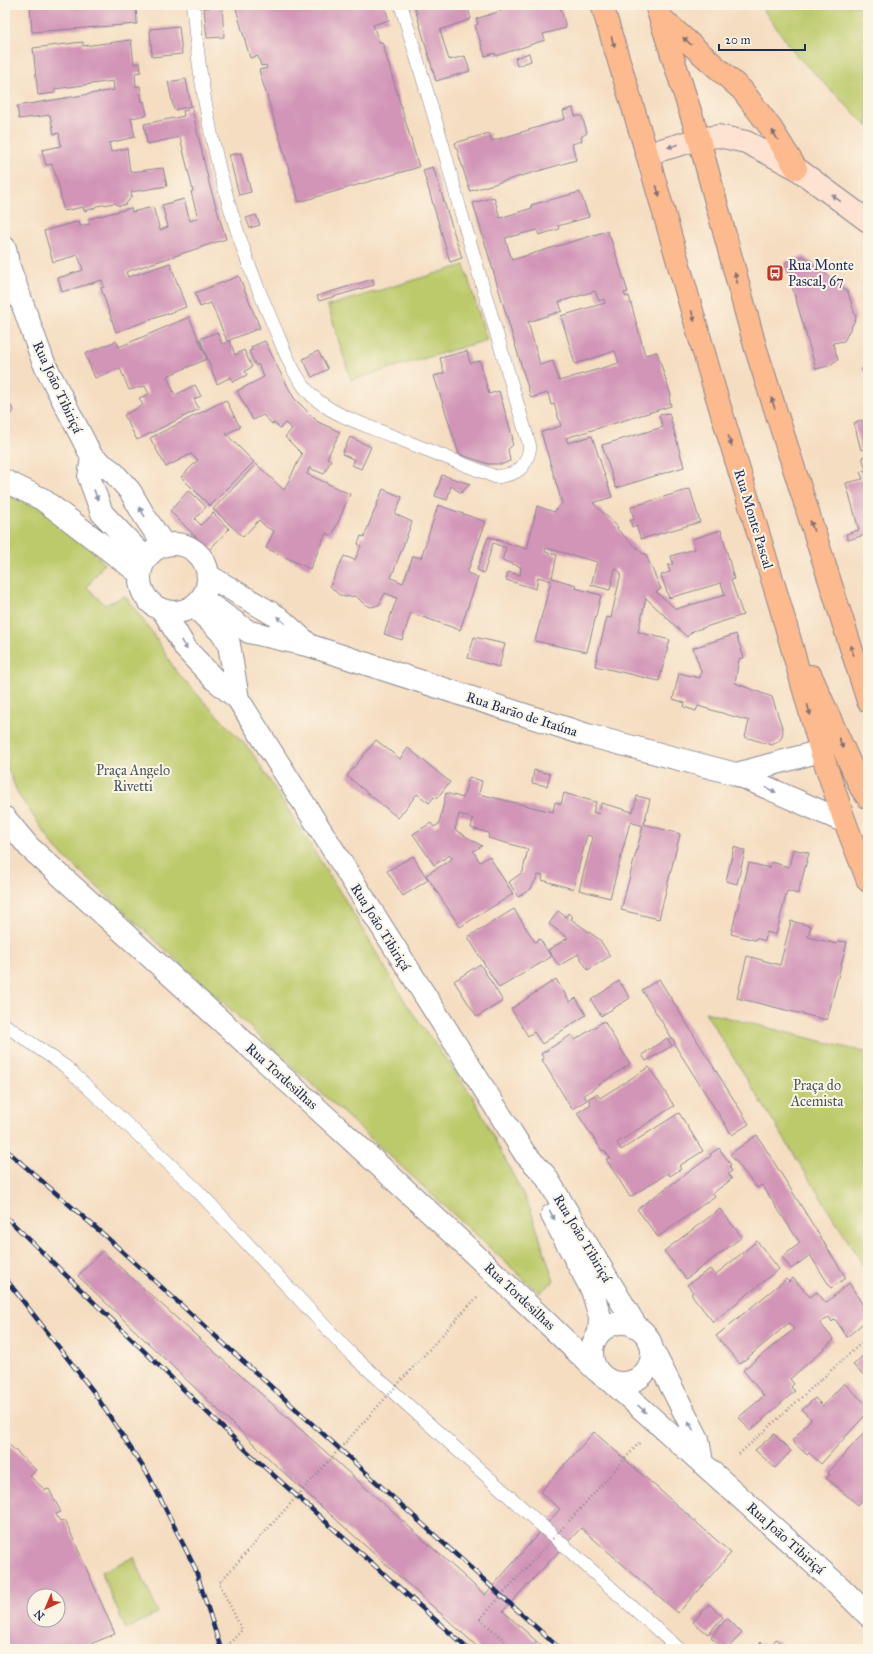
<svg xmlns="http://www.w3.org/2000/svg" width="873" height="1654" font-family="'IM FELL Great Primer',serif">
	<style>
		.green { fill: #bdca6c; stroke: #6c7c65 }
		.building { fill: #d294b7; fill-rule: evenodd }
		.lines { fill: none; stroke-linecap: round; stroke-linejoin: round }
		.lane-casing { stroke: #888690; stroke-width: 14 }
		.street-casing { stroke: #888690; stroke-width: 24 }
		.secondary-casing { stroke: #888690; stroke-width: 24 }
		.primary-casing { stroke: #888690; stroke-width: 24 }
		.path { stroke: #888690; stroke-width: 2.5; stroke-dasharray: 1 3; stroke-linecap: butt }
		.lane { stroke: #fff; stroke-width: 13 }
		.street { stroke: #fff; stroke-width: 22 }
		.secondary { stroke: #fee3d2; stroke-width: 22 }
		.primary { stroke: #fcba8e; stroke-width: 22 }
		.rail-casing { stroke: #1b2f5e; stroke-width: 4.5 }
		.rail { stroke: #fcf5e5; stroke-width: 3; stroke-dasharray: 9; stroke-linecap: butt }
		.path-bridge { stroke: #888690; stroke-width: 2.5; stroke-dasharray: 1 3; stroke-linecap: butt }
		.oneway { fill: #806e74 }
		.oneway2 { fill: #8c8998 }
		.oneway3 { fill: #8d97ae }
		.labels { text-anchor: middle; stroke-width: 4; stroke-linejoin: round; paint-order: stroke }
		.poi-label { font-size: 14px; fill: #1b2f5e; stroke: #fcf5e5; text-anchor: start }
		.street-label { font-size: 14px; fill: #1b2f5e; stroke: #fcf5e5 }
		.park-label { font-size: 14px; fill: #445662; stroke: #fcf5e5 }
	</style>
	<rect width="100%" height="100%" fill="#fcf5e5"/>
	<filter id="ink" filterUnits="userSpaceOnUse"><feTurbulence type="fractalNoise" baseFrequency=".025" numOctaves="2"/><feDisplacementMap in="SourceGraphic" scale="8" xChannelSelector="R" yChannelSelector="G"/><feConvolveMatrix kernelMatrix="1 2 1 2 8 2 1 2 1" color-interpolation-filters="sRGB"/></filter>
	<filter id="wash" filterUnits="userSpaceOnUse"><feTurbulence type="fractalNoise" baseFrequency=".012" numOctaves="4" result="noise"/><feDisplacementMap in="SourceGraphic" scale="16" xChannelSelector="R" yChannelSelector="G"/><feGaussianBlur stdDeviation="0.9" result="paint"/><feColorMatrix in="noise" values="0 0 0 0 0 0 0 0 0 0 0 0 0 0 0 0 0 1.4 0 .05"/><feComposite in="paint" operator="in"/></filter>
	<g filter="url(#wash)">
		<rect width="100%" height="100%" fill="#f5ddc1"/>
		<path class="green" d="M760,5H868V127L796,55Z
			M464,265L487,340L351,380L328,306Z
			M5,489L24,495L87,544L104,564L87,587L105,605L125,596L152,632L177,673L251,751L347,903L407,1005L473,1097L530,1208L554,1281L539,1293L56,849L18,794L5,762Z
			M705,1012L868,1053V1273Z
			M134,1557L158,1613L126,1629L101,1572Z"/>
		<g id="blocks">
			<path class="building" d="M30,5H136L137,24L32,32Z
				M235,5H384L389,20L373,25L379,42H382L419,167L299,202L259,70L267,68L266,65L261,66L258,56L250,58Z
				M414,5H461L462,7L467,5L471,19L440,30L449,60L465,56L470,71L436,81Z
				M519,5H560L566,28L543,34L545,40L496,56L495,53L485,56L475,25L478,24L476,19Z
				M222,7L224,37L207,38L204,8Z
				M179,26L182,54L152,57L150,29Z
				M131,40L134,64L140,63L141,72L135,73L136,87L140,86L142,102L144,101L147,115L131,118L135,137L109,143L111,152L127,148L130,172L163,168L167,186L131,192L132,196L126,204L119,206L115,203L96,206L95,208L84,211L83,207L64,211L63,209L59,186L52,164L46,165L42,150L61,146L59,133L54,134L50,115L19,119L17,106L114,90L113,81L55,89V93L38,95L33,48L83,42V46Z
				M529,53L531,61L517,66L515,58Z
				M186,79L191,106L174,110L168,82Z
				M573,108L575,116H582L587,133L581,137L582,141L572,144L576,160L470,191L455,143L489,133L492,141L565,119L563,111Z
				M192,109L210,187L226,239L126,272L128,277L170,263L186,307L116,332L101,288L104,287L102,280L62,292L58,278L83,270L78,255L53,262L44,231L79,221L80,226L90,224L88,219L131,208L132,212L153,207L160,230L168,227L162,205L184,199L190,221L198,218L191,192L193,191L180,137L147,144L144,124L184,116L183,111Z
				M241,153L251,192L239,195L229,155Z
				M433,167L462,258L450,262L423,170Z
				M580,192L589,217L558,226L559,229L539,235L537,230L505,238L512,260L607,231L609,236H610L628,292L624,293L626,297L629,296L645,355L657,352L671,396L669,397L671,406L566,438L568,443L592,436L612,497L593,503L618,527L617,529L643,554L645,553L661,589L656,592L676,609L725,595L721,583L669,598L661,575L670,572L668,565L673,564L671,556L695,549L692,539L721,530L734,579L731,580L743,615L693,631L687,637L646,598L638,632L670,640L659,681L595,666L607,617L611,618L621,573L615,568L610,590L591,585L597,562L546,548L545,552L557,555L552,578L576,585L575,588L601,595L587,652L535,641L551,581L538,577L536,589L506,580L508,572L520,575L521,567L502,560L506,548L493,543L484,573L477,570L488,537L527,549L537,506L554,512L562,503L541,432L561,426L554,404L551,405L548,393L531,398L473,203L494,197L500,218L532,208L531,205ZM595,291L599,301L604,299L605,303L561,316L575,364L615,351L619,363L559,381L553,361L540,365L528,322L562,311L559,302Z
				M256,215L260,225L250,228L246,218Z
				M804,256L848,292L856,318L844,341L833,343L838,360L832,363V365L816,369L785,262Z
				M239,276L260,328L227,341L211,303L200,307L195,293Z
				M373,279L374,285L319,301L317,296Z
				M189,317L207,359L167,376L175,395L195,385L201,396L194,399L199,409L137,440L124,415L143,405L139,398L149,394L145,386L129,390L120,368L95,378L85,354L116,341L119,347Z
				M217,332L222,344L230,341L235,355L244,350L252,367L245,371L247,375L233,382L231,377L217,384L200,339Z
				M265,341L279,370L294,398L318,422L340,432L327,458L331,460L324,474L309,468L307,474L350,494L332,536L326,533L310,569L266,548L274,531L266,527L259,520L243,537L213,509L256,464L284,490L302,454L285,437L292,429L285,423L280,428L274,423L272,424L263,415L253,420L237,391L264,377L258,364L256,366L249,351L252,350L251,347Z
				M318,351L328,369L312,377L303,359Z
				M467,351L470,363L480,361L489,394L499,391L513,439H511L513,445L508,449L510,461L503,464H488L459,454L434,376L444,373L440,358Z
				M868,357V373L862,370Z
				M5,397L14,411L5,418Z
				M226,400L240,427L226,434L254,462L210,506L181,477L198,460L191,454L166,467L150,438Z
				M669,413L684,467L616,488L602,445L663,427L659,415Z
				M868,419V448L861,450L854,423Z
				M350,437L371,447L361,469L352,465L355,460L342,454Z
				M868,455V534L848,540L846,534L859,530L846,483L863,479L860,472L866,470L862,457Z
				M442,475L470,484L461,493L451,486L447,500L435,496Z
				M383,489L402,497L395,514L412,522L391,578L403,583L413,556L421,558L438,505L486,522L467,573L478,577L460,630L411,613L402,640L384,634L397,598L385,593L379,605L371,607L364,604L356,596L345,597L338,594L330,586L344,556L355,560L361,546L358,544L361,536L364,537Z
				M690,489L700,522L641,539L636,526L632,527L630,520H634L631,507Z
				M189,490L206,507L195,519L201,525L213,513L229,529L209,550L170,511Z
				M736,634L744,658L739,659L735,683L772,697L783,730L782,737L779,741L772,745L745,737L749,721L698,706L696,711L684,707L685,703L673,699L679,673L700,678L701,671L693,648Z
				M474,637L505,644L499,667L468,658Z
				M376,740L400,759L408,748L450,782L436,799L434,797L429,803L417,794L398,818L347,776Z
				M534,770L550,774L547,786L532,783Z
				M469,777L482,781L479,794L553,812L555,802L561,804L564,793L596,802L593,812L599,814L601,803L633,812L637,796L650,799L644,824L680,834L659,919L621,910L643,826L630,822L610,898L579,890L593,837L587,835L573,889L542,880L543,876L538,875L531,889L518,897L509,882L524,871L523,870L528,849L488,838L489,833L471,828L473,819L459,814L455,830L482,846L473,851L480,862L489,856L513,894L460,927L426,875L452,859L450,855L434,865L413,834L431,823L434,827L439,824L446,793L463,798Z
				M734,847L745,851L737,884L726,881Z
				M793,849L809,853L798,894L787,891L776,935L767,932L765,941L756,938L755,940L731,934L749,863L770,868L771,862L789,867Z
				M413,856L428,880L403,896L387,871Z
				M514,909L535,942L540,939L551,957L499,988L468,937Z
				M558,911L566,917L568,913L573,917L571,919L600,940L610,956L588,970L578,954L559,966L548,950L568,938L549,924Z
				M791,921L811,926L808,937L837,944L838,941L847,942L827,1020L737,998L747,956L780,965Z
				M480,964L503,1001L477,1017L454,981Z
				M556,979L570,1002L576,998L586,1015L542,1044L534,1032L528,1036L511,1009Z
				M659,979L749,1124L732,1135L674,1044L675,1043L642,990Z
				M619,981L630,998L601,1016L591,1000Z
				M604,1021L630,1064L584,1095L587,1100L572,1109L542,1060L544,1059L541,1054L571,1035L575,1040Z
				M667,1038L672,1046L646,1061L642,1055Z
				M649,1067L674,1106L617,1143L621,1150L679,1113L703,1151L679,1166L681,1169L670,1176L668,1173L630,1197L606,1159L610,1158L604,1150L602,1151L577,1113L591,1104L588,1099L597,1094L600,1098Z
				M757,1135L846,1278L831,1288L810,1255L791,1269L782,1257L800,1243L762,1185L757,1188L730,1154Z
				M719,1148L731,1165L729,1166L732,1171L728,1174L732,1179L713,1193L715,1196L658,1237L637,1209L711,1156L710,1154Z
				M720,1209L742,1237L686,1279L664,1251Z
				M757,1241L779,1269L713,1322L691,1294L693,1292L687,1285L710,1269L715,1275Z
				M102,1251L485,1595L560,1509L540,1492L594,1432L731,1553L678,1613L581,1528L503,1611L545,1649H480L282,1471L78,1276Z
				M793,1278L810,1297L817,1292L826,1303L849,1283L868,1313V1319L847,1337L835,1319L832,1322L829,1317L820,1323L834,1340L790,1379L794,1384L791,1387L795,1391L750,1431L739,1417L764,1396L743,1370L794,1329L789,1323L740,1364L716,1336L786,1279L789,1282Z
				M868,1351V1379L853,1365Z
				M844,1383L868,1406V1412L821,1464L809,1453L807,1455L792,1441L811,1419L802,1410L815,1398L823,1406Z
				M868,1428V1494L858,1505L826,1478L830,1475L828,1473Z
				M774,1434L791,1451L775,1468L755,1450Z
				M5,1441L36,1470L30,1476L45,1490L49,1489L61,1512L56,1514L60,1522L65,1520L115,1634L78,1649H5ZM34,1596H58V1620H34Z
				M709,1604L723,1617L708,1634L693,1622Z
				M727,1618L742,1633L727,1649H724L711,1637Z
				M776,1639L787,1649H769Z
				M761,1642L768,1649H755Z"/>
		</g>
	</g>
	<g filter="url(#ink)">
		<use href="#blocks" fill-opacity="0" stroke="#888690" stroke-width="1"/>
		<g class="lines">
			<g class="lane-casing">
				<path id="lane" d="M193,5C201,115 228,223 273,324C284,349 295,383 317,400C338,417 368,426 392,436C427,450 461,463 496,477C518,474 526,469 530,447L460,209L443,146L401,5
					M5,1025L66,1067L196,1189L351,1354L679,1649"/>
			</g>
			<g class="street-casing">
				<path id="street" d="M5,248L8,264L43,361L92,457L113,472L130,491L145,517L164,545
					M92,457L89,477L102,513L145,558
					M5,481L42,499L139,573
					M140 578a34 34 0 1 1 68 0a34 34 0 1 1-68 0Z
					M209,576L278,617L308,644
					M202,599L249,632L311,646L587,735L736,774L845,822
					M196,608L223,634L229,644L238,699
					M164,612L186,649L214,679L238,699L525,1154L545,1175L636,1326
					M736,774L821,751
					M5,818L29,847C220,1020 412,1192 597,1371
					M552,1215L592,1290L600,1317L599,1333
					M592 1353a30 30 0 1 1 60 0a30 30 0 1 1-60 0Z
					M653,1351L698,1439L702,1463
					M613,1383L842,1589L868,1615"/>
			</g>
			<g class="secondary-casing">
				<path id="secondary" d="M647,154L699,139L718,136L746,142L796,168L868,221"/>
			</g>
			<g class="primary-casing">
				<path id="primary" d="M602,5L647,154L715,391L780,605L821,751L845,822L868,881
					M656,5L699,139L755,346L868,701
					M660,17L742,90L771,128L796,168
					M811,676L861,788L868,798"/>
			</g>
			<path class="path" d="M452,1324L478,1296
				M739,1454L868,1337
				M569,1521L640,1442
				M480,1619L514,1649
				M530,1649L536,1641"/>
			<use href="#lane" class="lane"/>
			<use href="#street" class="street"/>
			<use href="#secondary" class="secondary"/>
			<use href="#primary" class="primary"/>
			<g class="rail-casing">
				<path id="rail" d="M5,1149L103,1234L560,1649
					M5,1216L251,1455L468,1649
					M5,1278L93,1391L149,1476L195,1568L221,1649"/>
			</g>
			<use href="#rail" class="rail"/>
			<path class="path-bridge" d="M480,1619L566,1524
				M224,1649L242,1630L219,1583L452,1324"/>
		</g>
		<defs><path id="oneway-solid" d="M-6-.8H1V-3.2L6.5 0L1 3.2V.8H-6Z"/></defs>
		<g class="oneway">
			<use href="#oneway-solid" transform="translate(687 41) rotate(-138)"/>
			<use href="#oneway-solid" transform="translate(613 42) rotate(73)"/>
			<use href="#oneway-solid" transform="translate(775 135) rotate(-121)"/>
			<use href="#oneway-solid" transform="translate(658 191) rotate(74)"/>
			<use href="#oneway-solid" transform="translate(736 278) rotate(-105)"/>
			<use href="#oneway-solid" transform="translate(693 316) rotate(74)"/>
			<use href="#oneway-solid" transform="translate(773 403) rotate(-108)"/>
			<use href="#oneway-solid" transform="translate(730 441) rotate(73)"/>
			<use href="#oneway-solid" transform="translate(812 526) rotate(-108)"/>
			<use href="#oneway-solid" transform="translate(852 650) rotate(-108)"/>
			<use href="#oneway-solid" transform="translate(809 710) rotate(74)"/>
			<use href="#oneway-solid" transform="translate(841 743) rotate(66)"/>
		</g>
		<g class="oneway2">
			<use href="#oneway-solid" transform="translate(673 146) rotate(164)"/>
			<use href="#oneway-solid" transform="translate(836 198) rotate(-144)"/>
		</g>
		<g class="oneway3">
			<use href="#oneway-solid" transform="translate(96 495) rotate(70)"/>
			<use href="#oneway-solid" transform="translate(142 512) rotate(-120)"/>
			<use href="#oneway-solid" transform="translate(281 620) rotate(-140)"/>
			<use href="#oneway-solid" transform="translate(184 645) rotate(57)"/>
			<use href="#oneway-solid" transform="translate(771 790) rotate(24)"/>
			<use href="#oneway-solid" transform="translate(552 1215) rotate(61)"/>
			<use href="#oneway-solid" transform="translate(642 1409) rotate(42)"/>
			<use href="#oneway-solid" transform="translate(691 1426) rotate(-117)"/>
		</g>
	</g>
	<defs>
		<g id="bus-square" transform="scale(0.9)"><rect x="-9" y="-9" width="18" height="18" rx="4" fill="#c8321e" stroke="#fcf5e5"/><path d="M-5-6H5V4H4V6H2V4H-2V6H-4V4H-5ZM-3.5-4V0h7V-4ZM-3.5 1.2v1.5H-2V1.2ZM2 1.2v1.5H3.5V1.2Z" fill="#fff"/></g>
	</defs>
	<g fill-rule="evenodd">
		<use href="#bus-square" x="775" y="273"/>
	</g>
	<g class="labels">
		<g class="poi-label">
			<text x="788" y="270">Rua Monte<tspan x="788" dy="16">Pascal, 67</tspan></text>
		</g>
		<g class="street-label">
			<text transform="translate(58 387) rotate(65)" y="5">Rua João Tibiriçá</text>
			<text transform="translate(754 519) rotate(73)" y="5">Rua Monte Pascal</text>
			<text transform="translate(522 714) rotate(18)" y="5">Rua Barão de Itaúna</text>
			<text transform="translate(381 927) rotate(58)" y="5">Rua João Tibiriçá</text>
			<text transform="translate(282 1076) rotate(42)" y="5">Rua Tordesilhas</text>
			<text transform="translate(583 1238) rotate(59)" y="5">Rua João Tibiriçá</text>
			<text transform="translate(520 1296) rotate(43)" y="5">Rua Tordesilhas</text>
			<text transform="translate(786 1538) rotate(42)" y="5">Rua João Tibiriçá</text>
		</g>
		<g class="park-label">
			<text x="133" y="775">Praça Angelo<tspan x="133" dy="16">Rivetti</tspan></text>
			<text x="817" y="1090">Praça do<tspan x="817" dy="16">Acemista</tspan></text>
		</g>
	</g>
	<rect width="873" height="1654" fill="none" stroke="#fcf5e5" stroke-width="20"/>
	<g transform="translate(46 1608) rotate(224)"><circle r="19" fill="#fcf5e5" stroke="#a2a6af"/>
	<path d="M0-3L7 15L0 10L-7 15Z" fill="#c8321e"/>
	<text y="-6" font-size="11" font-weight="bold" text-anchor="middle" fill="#1b2f5e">N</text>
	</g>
	<path d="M719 44v6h86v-6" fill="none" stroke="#1b2f5e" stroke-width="2"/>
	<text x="725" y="44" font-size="12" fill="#1b2f5e" stroke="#fcf5e5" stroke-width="3" paint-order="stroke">20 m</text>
</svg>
